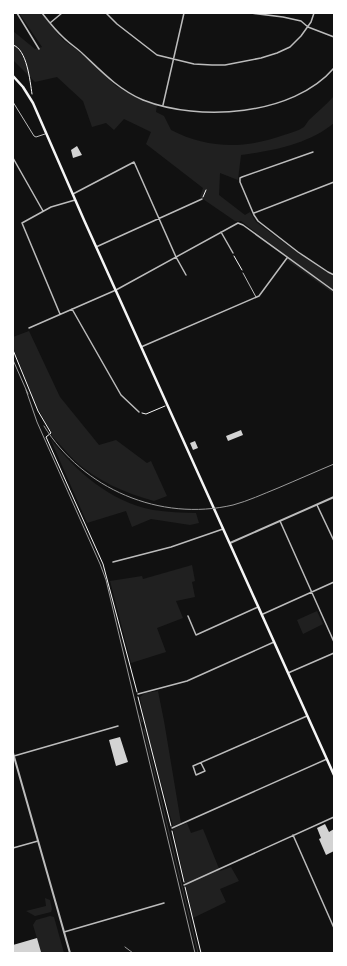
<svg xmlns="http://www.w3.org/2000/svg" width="347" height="966" font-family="'Titillium Web',sans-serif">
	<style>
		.green { fill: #202020 }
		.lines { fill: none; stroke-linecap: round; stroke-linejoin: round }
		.stream { stroke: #333; stroke-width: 1 }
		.building { fill: #d3d3d3 }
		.path { stroke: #f5f5f5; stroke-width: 1 }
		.service { stroke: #bcbcbc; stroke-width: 1 }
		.minor { stroke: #bcbcbc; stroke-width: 1.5 }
		.tertiary { stroke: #bcbcbc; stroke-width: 2 }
		.primary { stroke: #f5f5f5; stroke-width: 2.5 }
		.rail { stroke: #9a9a9a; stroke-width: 1 }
	</style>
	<rect width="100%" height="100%" fill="#111"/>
	<path class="green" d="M19,13H41L63,40L77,50L116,86L143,101L157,105L156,112L164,116L171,130C208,149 245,149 284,135C290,133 298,131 304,127C306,125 307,122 309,120C317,112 326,105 334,96V123C309,144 272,151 241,155L238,180L220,173L219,195L245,215L250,212L256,222L298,253L334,277V291L333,293L287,260L288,257L241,221H235L200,197L203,188L146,144L151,132L124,119L114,130L106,123L92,127L83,101L57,77L35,82L13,60V31L35,49L42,47Z
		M29,331L60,397L99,445L116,440L147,463L151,461L167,496L154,501C125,493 97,481 74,460C66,452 59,443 51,435L52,433L47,425L35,403L13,347V337Z
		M50,438C75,471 111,502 153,510C167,512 182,513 196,513L199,523L190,525L151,519L132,527L126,511L87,523Z
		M192,565L195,581L192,582L195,597L176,601L183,618L157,628L166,652L131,663L110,581L142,576L143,579Z
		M317,611L323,624L303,634L297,620Z
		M158,691L164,721L181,823L173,826L145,725L140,697L145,693Z
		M187,823L191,833L203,829L220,871L231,867L239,881L220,889L226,902L193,918L173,829Z
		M45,898L50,900L52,909L51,912L35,916L26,911L46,906Z
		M50,916L54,917L64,953H41V952L33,925L36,920Z"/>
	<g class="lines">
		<path class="stream" d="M140,716L142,722
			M144,729L198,953"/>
	</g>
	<path class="building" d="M77,146L82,155L73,158L71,150Z
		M241,430L243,435L228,441L226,436Z
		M195,441L198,448L193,450L190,443Z
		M120,737L128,762L116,766L109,740Z
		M325,824L329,832L334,829V851L326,855L319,839L321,838L317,828Z
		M37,938L41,952L35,953H13V945Z"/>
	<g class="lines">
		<path class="path" d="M13,45C27,49 30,81 32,94
			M203,197L206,190
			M234,256L242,270
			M13,350L38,411L51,433L46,437L103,564L137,692
			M142,413L146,414L165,406
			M138,697L171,826
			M172,831L184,882
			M185,887L201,953"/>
		<path class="service" d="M13,102L34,136L36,137L45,134
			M243,273L256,297"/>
		<path class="minor" d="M17,13L39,49
			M42,13C49,22 56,31 64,38C70,44 77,48 83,54C101,71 119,90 143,100C199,122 293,116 334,68
			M106,13L117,24L157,55L194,64L212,65H225L261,58L277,53L290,47L301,36L311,22L314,13
			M251,13L283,17L301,21L308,27L334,37
			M50,23L62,13
			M163,105L184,13
			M313,152L242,177L240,178V182L254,215L258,221L298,252L328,272L334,275
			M13,158L43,211
			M73,194L134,162L176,257L186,275
			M254,213L334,182
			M221,232L233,253
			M96,247L202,199
			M72,309L121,395L139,412
			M60,314L22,223L51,207L75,200
			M29,328L116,290L238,223L243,225L334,291
			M141,347L259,296L287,258
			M317,505L334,541
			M280,521L334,642
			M113,562L171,547L223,529
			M263,614L334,582
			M188,616L196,635L258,607
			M288,673L334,653
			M138,694L187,681L274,642
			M14,756L118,726
			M201,763L205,771L196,775L193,766L307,716
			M172,828L327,759
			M293,835L334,928
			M13,848L38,841
			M184,885L334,817
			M64,932L164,903"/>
		<path class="tertiary" d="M230,543L334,497
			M13,753L70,953"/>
		<path class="primary" d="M13,76L23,87L33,103L84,220L334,775"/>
		<path class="rail" d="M13,360L28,394
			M26,390L37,422L100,564L106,580L195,953
			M44,426C83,489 160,522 233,505C248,501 263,494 278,488C297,480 315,472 334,464
			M125,947L133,953"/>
	</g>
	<rect width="347" height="966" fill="none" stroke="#ffffff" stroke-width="28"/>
</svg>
